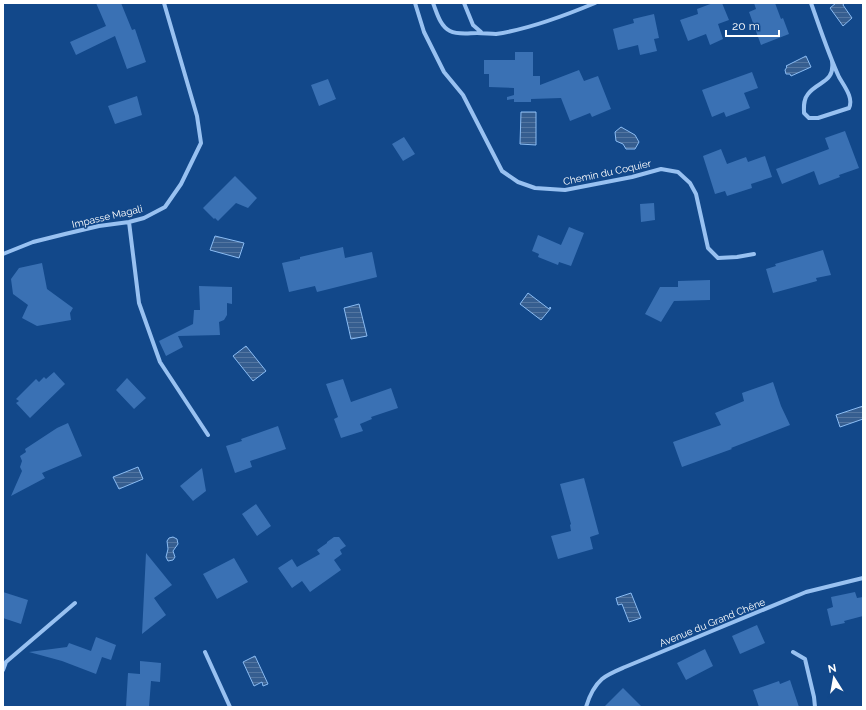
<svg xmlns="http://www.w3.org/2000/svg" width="866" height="710" font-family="Raleway,sans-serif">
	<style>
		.water { fill: url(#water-rules); stroke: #8abcf4 }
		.building { fill: #3a71b4 }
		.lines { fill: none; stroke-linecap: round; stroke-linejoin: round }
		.street { stroke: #98c1f1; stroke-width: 4 }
		.labels { text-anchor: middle; stroke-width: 3; stroke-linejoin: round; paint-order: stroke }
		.street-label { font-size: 10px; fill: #fff; stroke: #12488a }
	</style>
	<defs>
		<pattern id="water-rules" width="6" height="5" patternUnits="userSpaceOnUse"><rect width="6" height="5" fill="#365e90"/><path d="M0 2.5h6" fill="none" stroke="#5476a1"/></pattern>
	</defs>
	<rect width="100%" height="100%" fill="#12488a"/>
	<path class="water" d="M836,3H844L843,5L852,18L843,26L830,8Z
		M806,56L811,67L791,76L790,74H786L785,70L787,67L786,66Z
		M521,112H536V145L520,144Z
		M621,127L635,135L639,142L635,149H626L623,144L616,141L615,132Z
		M215,236L244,243L239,258L210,250Z
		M528,293L549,309L550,307L551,308L541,320L520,304Z
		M359,304L367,336L351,339L344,308Z
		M246,346L266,371L253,381L233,356Z
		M863,406V419L840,427L836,415Z
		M138,467L143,479L119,489L113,477Z
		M173,537L177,539L178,544L173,551L175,557L173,560L168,561L166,557L168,549L167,541L169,538Z
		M631,593L641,618L629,622L622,604L618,605L616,598Z
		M255,656L268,684L263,686L262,682L254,686L243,662Z"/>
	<path class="building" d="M96,3H121L132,30L135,29L146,62L127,69L115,36L76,55L70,42L106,26Z
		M713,3H722L729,20L718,24L723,39L710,45L706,34L688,41L680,20L698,14L697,9Z
		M754,3H775L781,19L783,18L789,34L761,45L749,12L756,9Z
		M654,14L659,38L654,39L657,51L640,55L638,45L618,50L613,29L634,23L633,19Z
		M515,52H533V76H540V85L579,70L584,81L598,76L611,109L592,117L590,113L570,121L561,98L531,99V102H514V99L507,100V97L514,95V88L489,87V74H484V60H515Z
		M752,72L758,88L744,93L750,108L726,117L724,112L712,117L702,90Z
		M328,79L336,99L319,106L311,85Z
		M137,96L142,115L115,124L108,106Z
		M845,131L859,168L839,175L840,177L819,185L814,171L782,184L776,169L829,149L825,138Z
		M404,137L415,154L403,161L392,144Z
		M721,149L727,164L746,157L748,162L765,156L772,177L751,184L752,188L727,196L725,191L715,194L703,156Z
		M235,176L257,198L248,208L236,203L218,221L215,218L214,219L203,208Z
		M654,203L655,220L641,222L640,204Z
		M569,227L584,233L571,266L559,262L558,265L538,257L539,254L532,251L538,235L561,245Z
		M343,247L345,258L372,252L377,277L317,292L315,286L289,292L282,263L300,259V257Z
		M823,250L831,275L816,278L817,281L773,293L766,269L776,266L775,264Z
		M42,263L47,289L73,308L70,313L71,320L37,326L22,318L28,305L13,294L11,279L19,268Z
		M710,280V300L674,301L661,322L645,314L660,287H678V281Z
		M199,286L232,287V304L227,303V315L224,320L219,322L220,335L178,336L183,347L166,356L159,341L193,324L194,310H200Z
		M54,372L65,384L30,418L16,403L19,401L16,399L36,379L39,382L44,377L46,379Z
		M127,378L146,398L134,409L116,390Z
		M343,379L351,402L391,388L398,408L371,417L372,419L360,424L363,431L341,438L334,419L338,417L326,384Z
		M773,382L781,406L790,425L731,448L732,449L682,467L673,442L721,425L715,413L744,401L742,393Z
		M68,423L82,456L42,473L45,478L11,496L22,471L20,467L22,461L20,456L26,452L25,449L57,428Z
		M278,426L286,449L250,461L252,467L235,473L226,446L242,441L241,439Z
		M202,468L206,491L193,501L180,486Z
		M584,478L599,534L590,537L593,549L558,559L551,536L571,531L570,525L571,524L560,484Z
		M256,504L271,526L257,536L242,514Z
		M334,537H339L346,546L340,550L342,554L334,560L341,570L310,592L302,581L292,588L278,568L292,559L297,567L320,554L317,550L327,543V542Z
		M146,553L172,585L154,598L166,615L142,634Z
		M234,558L248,582L217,599L203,574Z
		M3,592L28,600L21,624L3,618Z
		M855,592L857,598L863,597V616L844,621L845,623L831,626L827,609L833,607L831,597Z
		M757,625L765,643L740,654L732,636Z
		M96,637L116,645L111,660L102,657L96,674L62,661L29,652L67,647L69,643L91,651Z
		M705,649L713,666L686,680L677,663Z
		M140,661L161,663L160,682L151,681L149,707H126L128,673L140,674Z
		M790,680L799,707H759L753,690L779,681L780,684Z
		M623,688L642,707H604Z"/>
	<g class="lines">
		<path class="street" d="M415,3L424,32L444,72L463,95L502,171L518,182L535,188L565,190L632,177L661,169L678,172L690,183L696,194L708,248L718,258L737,257L754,254
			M433,3C437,13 440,26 450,31C458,35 469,33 477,33C484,33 490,34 496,34C530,29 564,16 595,3
			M464,3L473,25L481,32
			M811,3C820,28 828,53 839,77C844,86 854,98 849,108L818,118H809L804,113C804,107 803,100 808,94C818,81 835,83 832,61
			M129,222L139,303L160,362L208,435
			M3,254L33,242L65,234L99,226L129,222L144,218L165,207L181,184L201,143L197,116L164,3
			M205,652L230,707
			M793,652L805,659L814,697L815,707
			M3,670L6,662L75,603
			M586,707C589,697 594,686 602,679C608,674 618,670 625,667L806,592L863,578"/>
	</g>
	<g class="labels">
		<g class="street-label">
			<text transform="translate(607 172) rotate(-12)" y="4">Chemin du Coquier</text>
			<text transform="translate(107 216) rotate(-13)" y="4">Impasse Magali</text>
			<text transform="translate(712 622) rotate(-22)" y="4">Avenue du Grand Chêne</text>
		</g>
	</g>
	<rect width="866" height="710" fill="none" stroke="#ffffff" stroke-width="8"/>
	<g transform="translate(834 678) rotate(349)" stroke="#12488a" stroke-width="3" paint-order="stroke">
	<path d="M0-3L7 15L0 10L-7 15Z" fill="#ffffff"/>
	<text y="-6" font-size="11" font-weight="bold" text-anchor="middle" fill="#ffffff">N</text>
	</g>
	<path d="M726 30v6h53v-6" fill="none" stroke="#ffffff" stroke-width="2"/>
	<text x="732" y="30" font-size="12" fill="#ffffff" stroke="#12488a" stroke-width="3" paint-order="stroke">20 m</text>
</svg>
